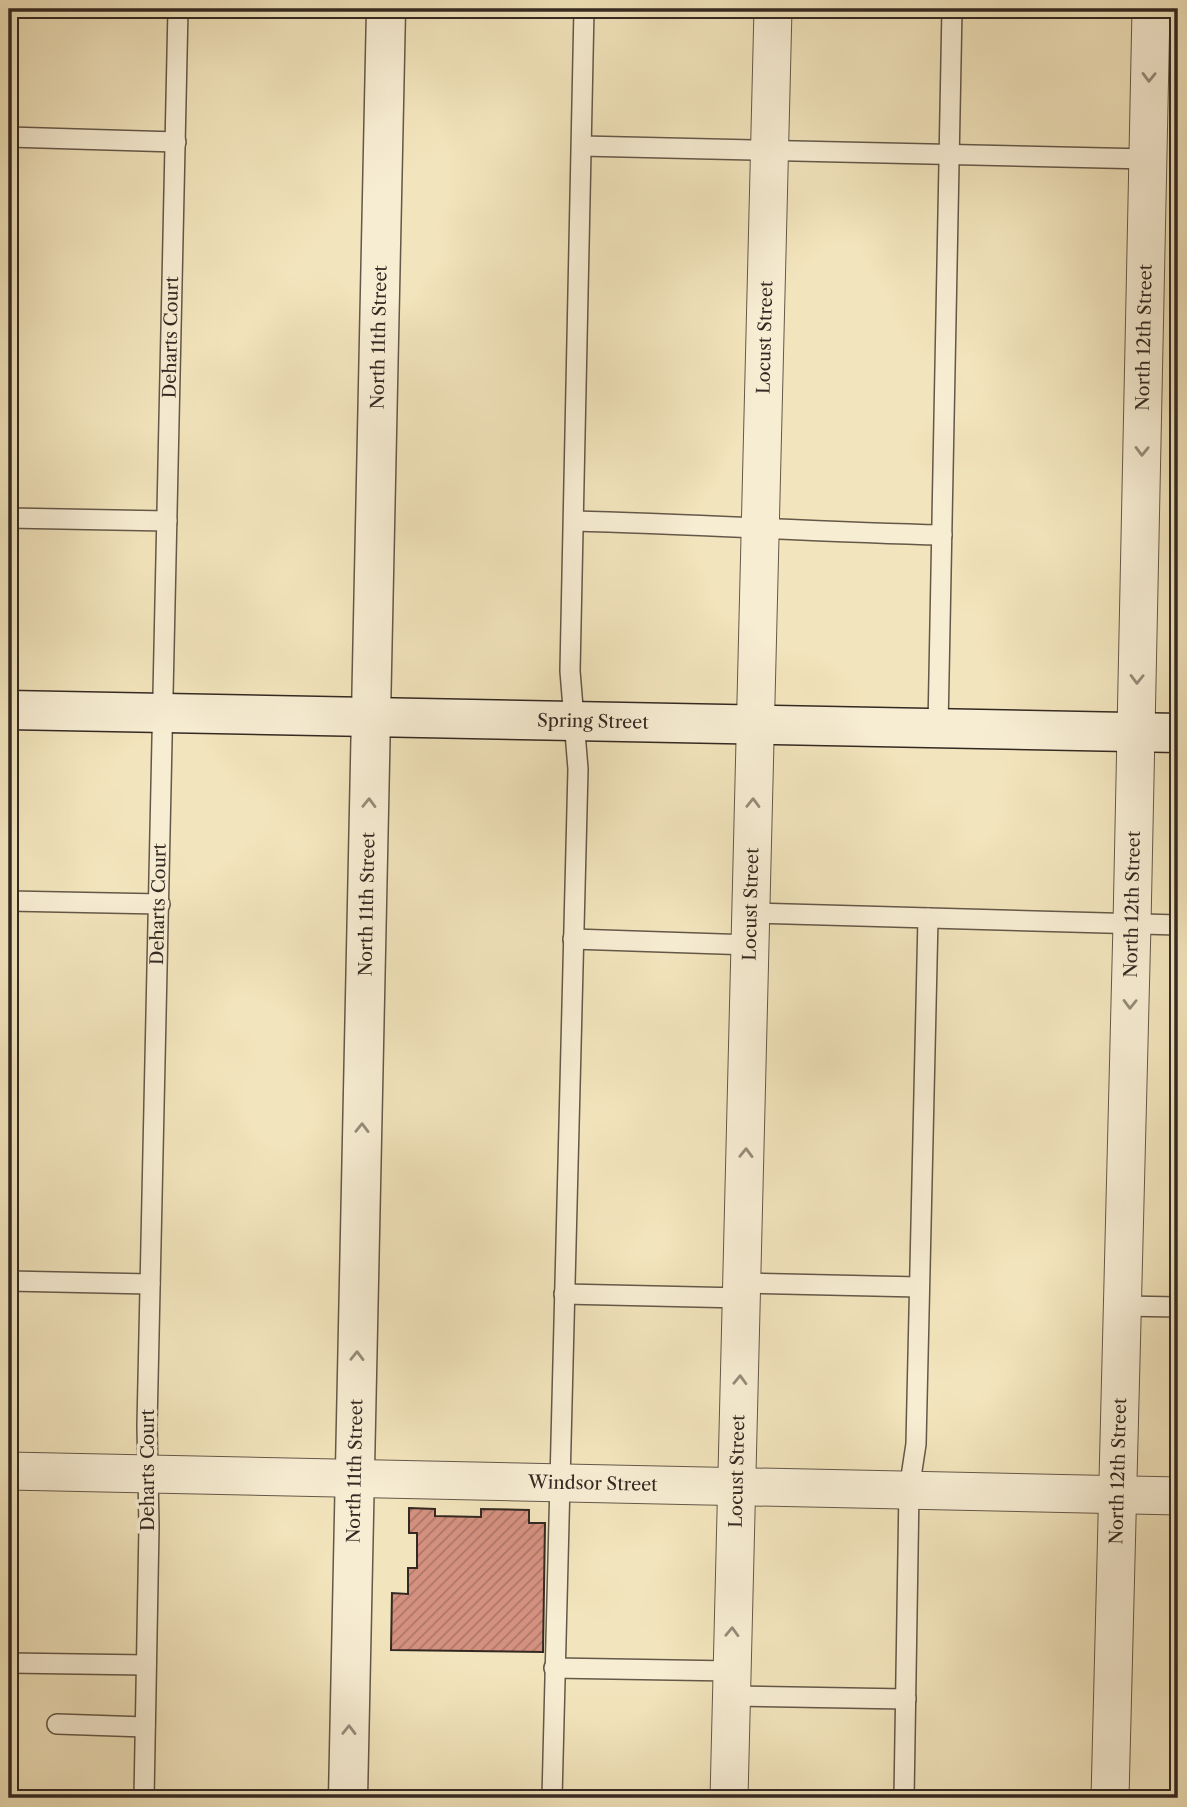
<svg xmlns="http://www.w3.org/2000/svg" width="1187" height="1807" font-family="'Libre Caslon Text',serif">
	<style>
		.building { fill: url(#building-hatch); stroke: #342922; stroke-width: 2 }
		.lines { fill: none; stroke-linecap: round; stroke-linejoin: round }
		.service-casing { stroke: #645848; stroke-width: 22 }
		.minor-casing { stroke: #645848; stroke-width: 39 }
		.tertiary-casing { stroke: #645848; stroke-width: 41 }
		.secondary-casing { stroke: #342922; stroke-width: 41 }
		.service { stroke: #f7edd3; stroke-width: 19 }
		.minor { stroke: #f7edd3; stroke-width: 37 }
		.tertiary { stroke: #f7edd3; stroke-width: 38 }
		.secondary { stroke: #f7edd3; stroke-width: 38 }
		.oneway { stroke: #968b7a }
		.labels { text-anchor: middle; stroke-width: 7; stroke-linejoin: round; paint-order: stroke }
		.street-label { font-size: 18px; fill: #342922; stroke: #f7edd3 }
	</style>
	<defs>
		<pattern id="building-hatch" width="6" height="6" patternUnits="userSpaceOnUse" patternTransform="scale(1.75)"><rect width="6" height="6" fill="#d59180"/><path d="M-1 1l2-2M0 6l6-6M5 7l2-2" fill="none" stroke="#ae7668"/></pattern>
	</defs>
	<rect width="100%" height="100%" fill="#f2e4bc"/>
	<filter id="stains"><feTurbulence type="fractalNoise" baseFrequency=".00286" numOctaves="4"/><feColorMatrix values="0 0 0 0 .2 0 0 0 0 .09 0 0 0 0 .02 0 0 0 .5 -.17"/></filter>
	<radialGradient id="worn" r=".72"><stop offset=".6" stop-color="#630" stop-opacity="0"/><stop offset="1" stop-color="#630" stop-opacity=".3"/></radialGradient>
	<path class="building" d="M409,1508L435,1509V1516L481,1517V1509L529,1510V1523H545L543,1652L391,1650L392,1593L408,1594V1568H417V1533H409Z"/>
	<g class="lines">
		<g class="service-casing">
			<g id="service">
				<path d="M9,137L176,142"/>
				<path d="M582,146L1148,159"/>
				<path d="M9,518L167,521"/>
				<path d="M574,521C697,524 819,532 942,535"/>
				<path d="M938,727L952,9"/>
				<path d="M9,901L160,904"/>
				<path d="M752,913L1178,925"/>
				<path d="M573,939L751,945"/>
				<path d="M9,1281L150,1284"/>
				<path d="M742,1283L919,1287"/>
				<path d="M564,1294L742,1298"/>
				<path d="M1123,1306L1178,1307"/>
				<path d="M9,1663L146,1665"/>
				<path d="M554,1668L731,1671"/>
				<path d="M731,1696L906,1699"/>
				<path d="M57,1724L145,1727"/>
				<path id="s1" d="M144,1798L149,1526L147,1426L178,9"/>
				<path d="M552,1798L578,769L570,671L584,9"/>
				<path d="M904,1798L909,1490L916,1444L928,918"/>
			</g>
		</g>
		<g class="minor-casing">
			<g id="minor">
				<path id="s2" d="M9,1471L1178,1496"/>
				<path id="s3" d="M729,1798L773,9"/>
				<path id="s4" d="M1110,1798L1132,924L1151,9"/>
			</g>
		</g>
		<g class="tertiary-casing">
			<g id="tertiary">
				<path id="s5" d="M348,1798L386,9"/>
			</g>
		</g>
		<g class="secondary-casing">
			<g id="secondary">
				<path id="s6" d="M9,710L1178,733"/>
			</g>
		</g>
		<use href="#service" class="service"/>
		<use href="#minor" class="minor"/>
		<use href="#tertiary" class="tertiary"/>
		<use href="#secondary" class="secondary"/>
	</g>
	<defs><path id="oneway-chevron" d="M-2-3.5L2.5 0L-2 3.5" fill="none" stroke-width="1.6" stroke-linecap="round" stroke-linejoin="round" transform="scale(1.75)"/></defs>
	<g class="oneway">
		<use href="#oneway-chevron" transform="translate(1149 77) rotate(91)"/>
		<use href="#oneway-chevron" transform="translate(1142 451) rotate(91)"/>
		<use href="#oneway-chevron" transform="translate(1137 679) rotate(91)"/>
		<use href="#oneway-chevron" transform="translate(369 803) rotate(-89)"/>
		<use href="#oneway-chevron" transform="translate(753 803) rotate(-89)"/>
		<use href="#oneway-chevron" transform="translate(1130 1004) rotate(91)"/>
		<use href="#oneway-chevron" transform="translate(362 1128) rotate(-89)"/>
		<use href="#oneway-chevron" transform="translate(746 1153) rotate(-89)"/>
		<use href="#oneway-chevron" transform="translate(357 1356) rotate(-89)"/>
		<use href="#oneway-chevron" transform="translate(740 1380) rotate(-88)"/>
		<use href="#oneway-chevron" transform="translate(732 1632) rotate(-88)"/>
		<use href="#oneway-chevron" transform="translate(349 1730) rotate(-89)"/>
	</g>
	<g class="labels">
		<g class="street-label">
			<text dy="6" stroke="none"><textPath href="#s1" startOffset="1461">Deharts Court</textPath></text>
			<text dy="6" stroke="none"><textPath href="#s5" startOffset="1461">North 11th Street</textPath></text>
			<text dy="6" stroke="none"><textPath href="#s3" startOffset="1461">Locust Street</textPath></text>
			<text dy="6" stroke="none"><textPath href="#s4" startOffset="1461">North 12th Street</textPath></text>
			<text dy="6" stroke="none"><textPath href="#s6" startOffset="584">Spring Street</textPath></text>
			<text dy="6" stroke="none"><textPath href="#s5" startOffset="894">North 11th Street</textPath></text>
			<text dy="6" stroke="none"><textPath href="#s1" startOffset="894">Deharts Court</textPath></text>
			<text dy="6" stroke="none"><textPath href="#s3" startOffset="894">Locust Street</textPath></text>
			<text dy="6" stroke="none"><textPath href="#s4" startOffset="894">North 12th Street</textPath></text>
			<text transform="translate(148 1470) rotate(-90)" y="6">Deharts Court</text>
			<text dy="6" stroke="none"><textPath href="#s5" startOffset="327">North 11th Street</textPath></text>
			<text dy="6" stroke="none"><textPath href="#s3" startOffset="327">Locust Street</textPath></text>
			<text dy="6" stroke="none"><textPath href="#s4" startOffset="327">North 12th Street</textPath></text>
			<text dy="6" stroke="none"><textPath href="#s2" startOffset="584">Windsor Street</textPath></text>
		</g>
	</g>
	<rect width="1187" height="1807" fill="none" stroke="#f2e4bc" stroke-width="35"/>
	<rect x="10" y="10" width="1166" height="1786" fill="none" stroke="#342922" stroke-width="3.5"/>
	<rect x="18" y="18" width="1152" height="1772" fill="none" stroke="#342922" stroke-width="2"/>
	<rect width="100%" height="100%" filter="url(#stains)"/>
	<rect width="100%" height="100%" fill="url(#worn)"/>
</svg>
